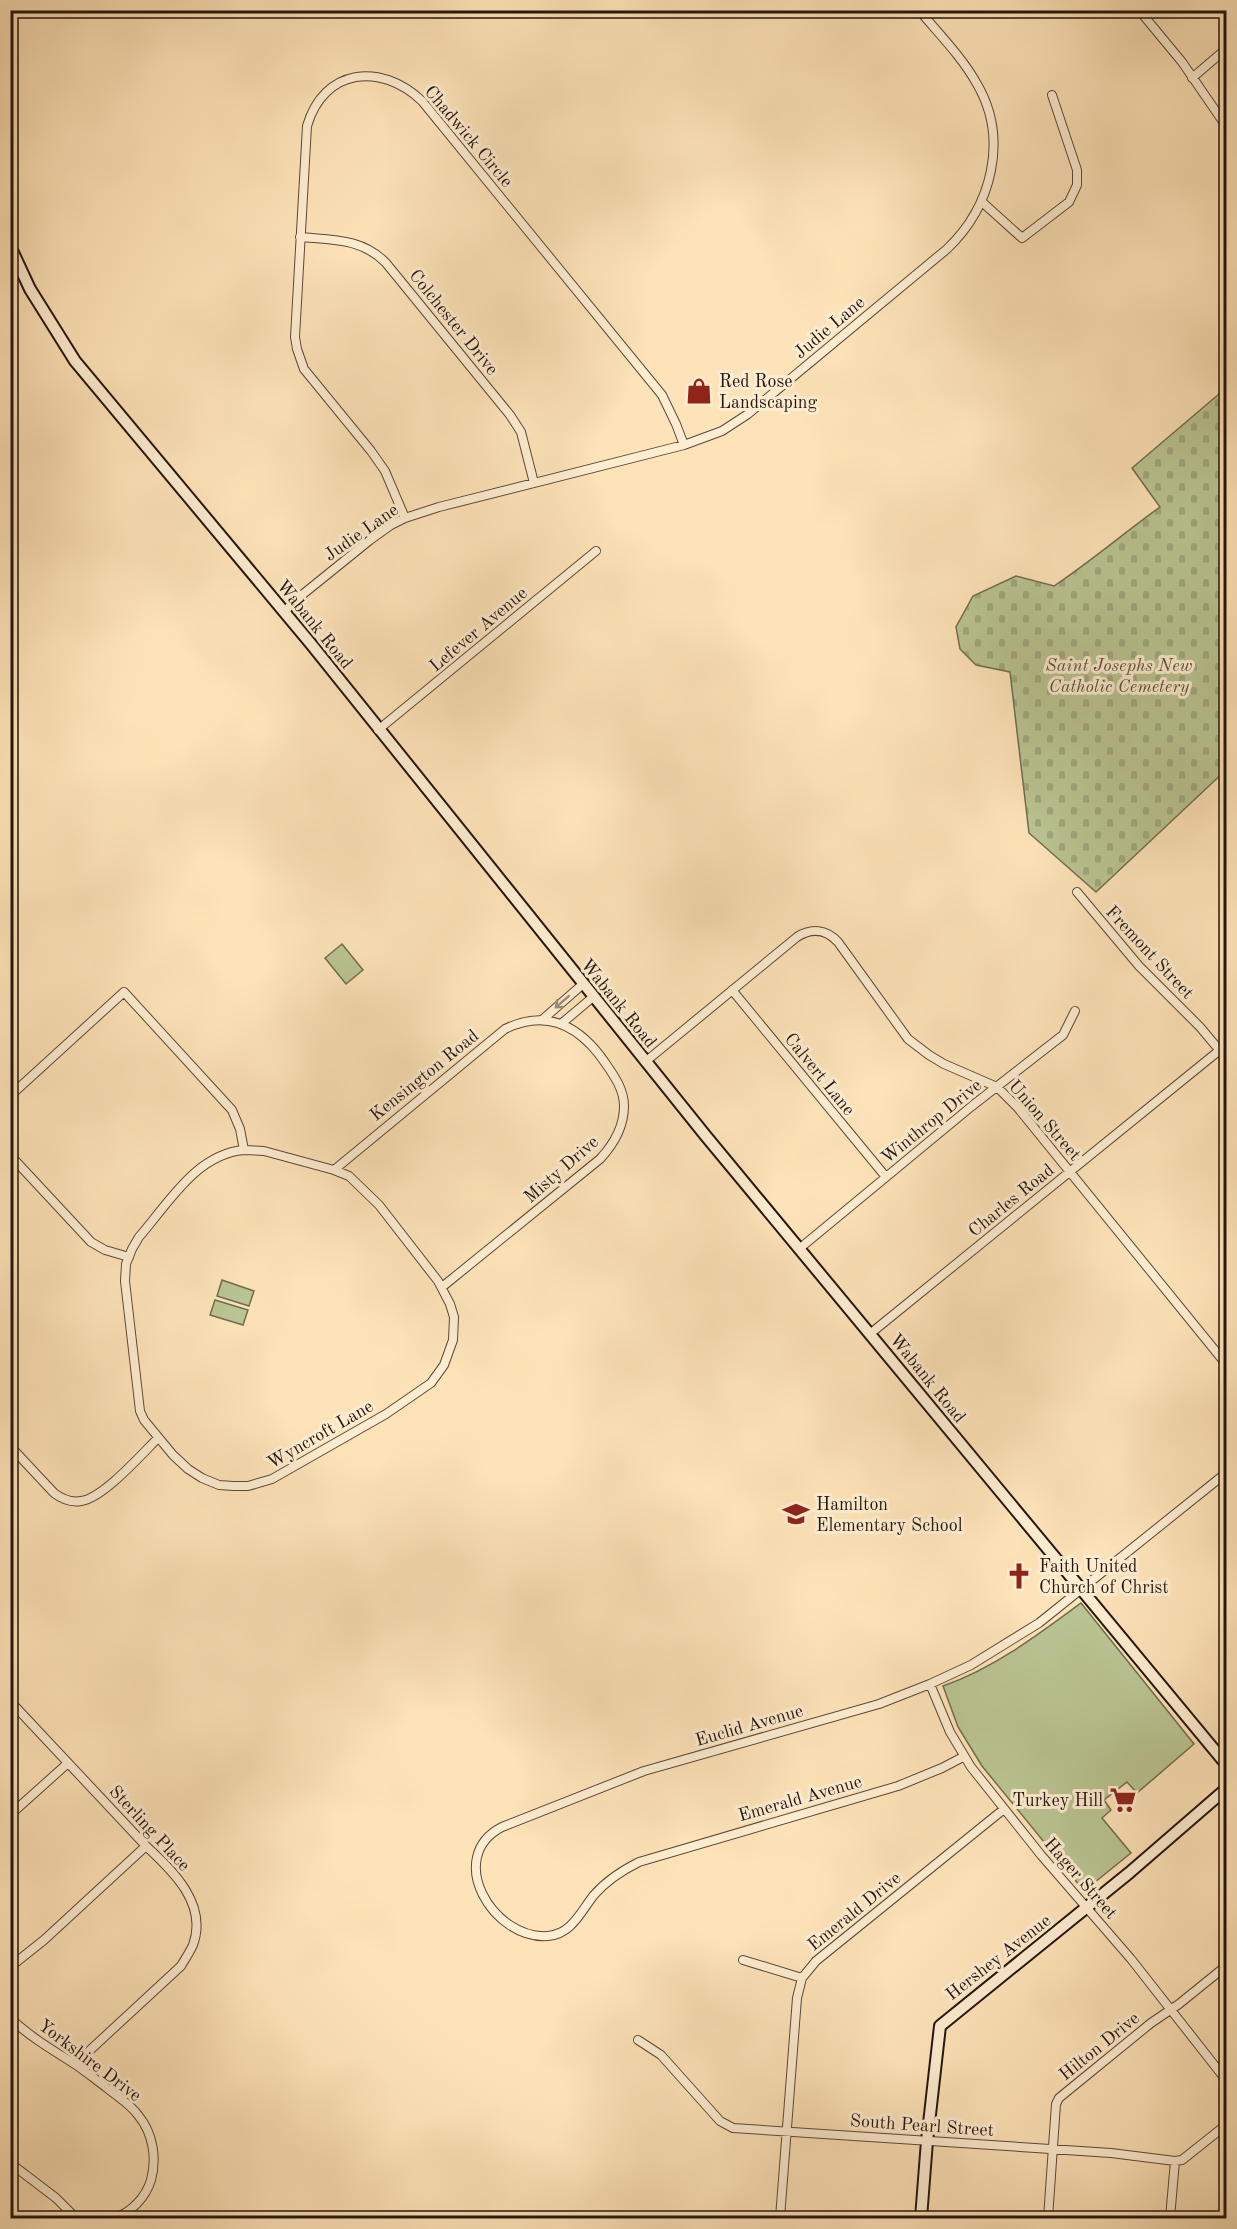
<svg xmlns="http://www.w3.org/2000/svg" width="1237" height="2229" font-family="'Old Standard TT',serif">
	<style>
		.grass { fill: #bac593; stroke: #706d50; stroke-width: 1.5 }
		.cemetery { fill: url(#cemetery-stones); stroke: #706d50; stroke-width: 1.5 }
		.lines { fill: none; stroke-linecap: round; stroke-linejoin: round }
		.street-casing { stroke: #5b4838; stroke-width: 10 }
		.secondary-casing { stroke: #25150d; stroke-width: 14 }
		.street { stroke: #feedd1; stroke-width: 8 }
		.secondary { stroke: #feedd1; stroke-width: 10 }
		.oneway { stroke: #9c8c79 }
		.labels { text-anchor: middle; stroke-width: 6; stroke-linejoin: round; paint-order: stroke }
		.street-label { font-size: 18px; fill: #25150d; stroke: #feedd1 }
		.poi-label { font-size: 18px; fill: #25150d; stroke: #feedd1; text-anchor: start }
		.park-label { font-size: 18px; font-style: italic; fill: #59533c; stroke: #feedd1 }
	</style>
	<defs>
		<pattern id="cemetery-stones" width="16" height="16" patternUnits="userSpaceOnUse" patternTransform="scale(1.5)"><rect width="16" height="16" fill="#bac593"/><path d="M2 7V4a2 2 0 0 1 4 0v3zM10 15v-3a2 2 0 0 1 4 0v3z" fill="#a0a87e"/></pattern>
	</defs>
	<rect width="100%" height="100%" fill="#fee3b8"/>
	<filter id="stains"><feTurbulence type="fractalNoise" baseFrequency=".00333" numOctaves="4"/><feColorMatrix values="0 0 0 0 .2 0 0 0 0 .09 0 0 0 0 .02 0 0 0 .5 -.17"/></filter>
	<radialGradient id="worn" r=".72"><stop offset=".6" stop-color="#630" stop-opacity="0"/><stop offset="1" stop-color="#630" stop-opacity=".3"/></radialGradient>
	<path class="grass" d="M342,944L363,970L346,984L325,958Z
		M222,1280L254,1291L249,1306L217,1296Z
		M215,1300L248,1310L243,1325L210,1315Z
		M1081,1603L1194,1744L1137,1793L1127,1782L1104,1800L1111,1810L1102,1818L1131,1853L1084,1891L982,1766L958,1727L943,1686C994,1668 1038,1635 1081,1603Z"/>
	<path class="cemetery" d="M1226,388V770L1096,892L1029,833L1010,672L976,665L960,649L956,627L973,596L1016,576L1054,586C1091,561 1124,533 1160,507L1132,468Z"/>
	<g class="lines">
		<g class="street-casing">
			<path id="street" d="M1139,10L1182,62L1226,126
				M1192,78L1226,49
				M982,202L1022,238L1069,202L1077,185V170L1052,95
				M300,237C332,240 362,238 386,263L510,415L521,432L534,483
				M10,271L20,268
				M405,518L385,471L371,451L304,369L297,349L295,337L307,126C324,68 381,62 422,101L662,395L676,424L684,445
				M284,612L297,599L370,540L391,525L405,518L439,507L684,445L722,431L748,414L947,249C992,206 1009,139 977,84C962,57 939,34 919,10
				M378,730L596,551
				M1077,892L1139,966L1200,1027L1226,1058
				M732,990L886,1177
				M542,1020L583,984
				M561,1024L593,997
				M645,1062L797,937C811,928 826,929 838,942L908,1039L929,1055L944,1064L997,1087L1018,1108L1226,1364
				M10,1096L124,992L232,1110L240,1129L244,1150
				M244,1150L264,1151L334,1170L349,1176L379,1205L438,1281L450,1304L454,1317L453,1340L444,1365L431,1383L386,1414L272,1479L248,1486H233L219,1485L202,1478L188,1469L173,1455L144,1420L140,1411L125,1281L126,1264L132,1249L139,1237C168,1204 196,1154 244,1150Z
				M10,1155L91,1242L105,1250L129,1257
				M334,1170L505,1029C548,1008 581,1027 606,1064C615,1077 624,1090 624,1106C624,1127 614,1144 600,1159L442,1287
				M799,1249L972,1106L1063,1035L1075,1011
				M871,1333L1226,1045
				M10,1446L54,1493C62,1499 70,1503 81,1501C103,1498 141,1455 158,1438
				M930,1684L950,1732L971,1767L1041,1855L1131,1959L1226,2080
				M10,1701L146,1846C173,1871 208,1904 193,1945C190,1952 185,1959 181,1966L75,2064
				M963,1757L942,1768L898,1786L639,1862C623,1870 606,1881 594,1895C581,1911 572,1934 548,1936C493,1940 444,1857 502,1827L644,1771L879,1704L930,1684L971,1665L1039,1623L1226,1473
				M10,1815L68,1763
				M743,1960L802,1978
				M10,1967L44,1940L146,1846
				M10,2018C28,2035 49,2048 70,2061C83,2069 95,2079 107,2088C118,2097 130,2104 138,2115C153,2133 157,2158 151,2180C146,2197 131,2213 114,2218
				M638,2040L661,2055L720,2121L733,2128L1111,2153L1175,2161L1182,2160L1226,2125
				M10,2163L56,2198L76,2218
				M780,2218L797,1998L802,1978L816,1961L1004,1809
				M1048,2218L1056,2104L1059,2098L1151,2023L1179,2004L1226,1966
				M1170,2218L1175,2161"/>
		</g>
		<g class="secondary-casing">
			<path id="secondary" d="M10,246L30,289L75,361L311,644L705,1135L1226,1764
				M921,2218L927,2141L940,2026L1129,1873L1226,1789"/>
		</g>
		<use href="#street" class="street"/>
		<use href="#secondary" class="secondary"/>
	</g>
	<defs><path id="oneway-shaft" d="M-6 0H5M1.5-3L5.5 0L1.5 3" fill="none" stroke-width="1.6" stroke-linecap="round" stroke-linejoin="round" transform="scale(1.5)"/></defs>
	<use class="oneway" href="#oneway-shaft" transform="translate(562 1002) rotate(139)"/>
	<defs>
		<g id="shop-bare" transform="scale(2.07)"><path d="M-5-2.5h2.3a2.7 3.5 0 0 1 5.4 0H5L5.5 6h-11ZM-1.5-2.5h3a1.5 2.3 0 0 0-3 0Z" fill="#8f2418" stroke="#feedd1" stroke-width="2.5" paint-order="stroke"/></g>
		<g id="school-bare" transform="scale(2.07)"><path d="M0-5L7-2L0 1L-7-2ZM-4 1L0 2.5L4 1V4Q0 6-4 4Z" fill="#8f2418" stroke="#feedd1" stroke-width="2.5" paint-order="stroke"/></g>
		<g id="church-bare" transform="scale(2.07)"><path d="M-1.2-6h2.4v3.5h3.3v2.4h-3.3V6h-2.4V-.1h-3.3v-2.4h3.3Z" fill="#8f2418" stroke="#feedd1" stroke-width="2.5" paint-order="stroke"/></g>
		<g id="supermarket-bare" transform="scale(2.07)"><path d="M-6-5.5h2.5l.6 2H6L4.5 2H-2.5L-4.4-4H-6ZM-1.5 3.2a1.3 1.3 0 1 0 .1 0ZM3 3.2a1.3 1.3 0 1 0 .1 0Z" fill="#8f2418" stroke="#feedd1" stroke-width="2.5" paint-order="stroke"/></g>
	</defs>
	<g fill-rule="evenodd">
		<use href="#shop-bare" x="699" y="391"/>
		<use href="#school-bare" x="796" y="1514"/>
		<use href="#church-bare" x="1019" y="1576"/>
		<use href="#supermarket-bare" x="1123" y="1800"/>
	</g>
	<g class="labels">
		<g class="street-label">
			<text transform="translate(469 136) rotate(50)" y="6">Chadwick Circle</text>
			<text transform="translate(454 322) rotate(51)" y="6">Colchester Drive</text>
			<text transform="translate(829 327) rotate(-40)" y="6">Judie Lane</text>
			<text transform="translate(361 532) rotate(-35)" y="6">Judie Lane</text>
			<text transform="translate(315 624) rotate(51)" y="6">Wabank Road</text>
			<text transform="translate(478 629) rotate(-40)" y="6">Lefever Avenue</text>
			<text transform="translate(1150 952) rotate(47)" y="6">Fremont Street</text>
			<text transform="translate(619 1003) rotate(51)" y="6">Wabank Road</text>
			<text transform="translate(820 1074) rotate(51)" y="6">Calvert Lane</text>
			<text transform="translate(424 1075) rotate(-39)" y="6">Kensington Road</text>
			<text transform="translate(1045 1120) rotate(49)" y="6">Union Street</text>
			<text transform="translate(931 1121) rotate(-39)" y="6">Winthrop Drive</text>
			<text transform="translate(561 1169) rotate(-41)" y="6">Misty Drive</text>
			<text transform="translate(1011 1200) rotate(-39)" y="6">Charles Road</text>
			<text transform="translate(928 1378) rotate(51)" y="6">Wabank Road</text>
			<text transform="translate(320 1434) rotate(-30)" y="6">Wyncroft Lane</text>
			<text transform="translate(749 1725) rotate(-16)" y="6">Euclid Avenue</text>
			<text transform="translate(800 1798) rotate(-16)" y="6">Emerald Avenue</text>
			<text transform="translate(150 1828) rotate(47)" y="6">Sterling Place</text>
			<text transform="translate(1081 1878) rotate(49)" y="6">Hager Street</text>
			<text transform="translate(854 1911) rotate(-39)" y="6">Emerald Drive</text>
			<text transform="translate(998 1957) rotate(-38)" y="6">Hershey Avenue</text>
			<text transform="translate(1099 2046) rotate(-39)" y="6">Hilton Drive</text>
			<text transform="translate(90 2060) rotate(37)" y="6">Yorkshire Drive</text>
			<text transform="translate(922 2125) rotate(4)" y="6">South Pearl Street</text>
		</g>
		<g class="poi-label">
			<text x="719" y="387">Red Rose<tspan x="719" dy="21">Landscaping</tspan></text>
			<text x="816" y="1510">Hamilton<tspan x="816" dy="21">Elementary School</tspan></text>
			<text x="1039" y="1572">Faith United<tspan x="1039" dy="21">Church of Christ</tspan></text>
			<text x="1103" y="1806" text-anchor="end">Turkey Hill</text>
		</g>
		<g class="park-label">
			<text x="1119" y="671">Saint Josephs New<tspan x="1119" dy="21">Catholic Cemetery</tspan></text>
		</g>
	</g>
	<rect width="1237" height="2229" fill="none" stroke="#fee3b8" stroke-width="36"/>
	<rect x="12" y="12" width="1213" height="2205" fill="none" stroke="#25150d" stroke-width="3"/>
	<rect x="18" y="18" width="1201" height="2193" fill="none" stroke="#25150d" stroke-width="1.5"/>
	<rect width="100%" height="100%" filter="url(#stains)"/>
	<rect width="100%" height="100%" fill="url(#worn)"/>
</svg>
